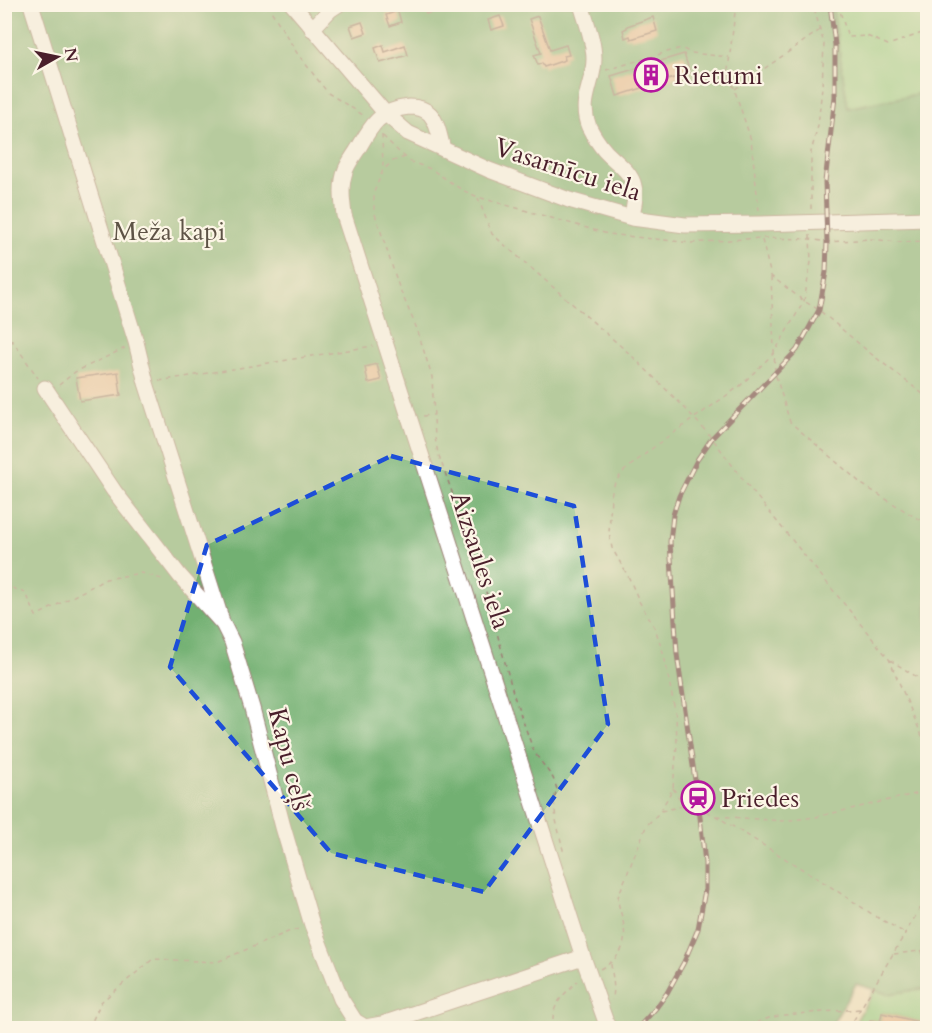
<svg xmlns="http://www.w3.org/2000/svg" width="932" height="1033" font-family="Cardo,serif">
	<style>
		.green { fill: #8dcd84; stroke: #6c7658; stroke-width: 1.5 }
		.forest { fill: #72b072; stroke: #5e684e; stroke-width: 1.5 }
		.building { fill: #e6b189 }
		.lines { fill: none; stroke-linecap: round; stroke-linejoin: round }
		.minor-casing { stroke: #9d8076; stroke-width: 17 }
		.path { stroke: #9d8076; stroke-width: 1.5; stroke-dasharray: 4.5 4.5; stroke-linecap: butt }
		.minor { stroke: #fff; stroke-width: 15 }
		.rail-casing { stroke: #4a1f2b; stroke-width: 5 }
		.rail { stroke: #fcf5e5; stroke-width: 3; stroke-dasharray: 9; stroke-linecap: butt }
		.marked { fill: none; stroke: #1d4ed8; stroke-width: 4.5; stroke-dasharray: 12 8; stroke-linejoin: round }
		.labels { text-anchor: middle; stroke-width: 4.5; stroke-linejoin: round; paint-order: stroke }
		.poi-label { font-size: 26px; fill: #4a1f2b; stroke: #fcf5e5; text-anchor: start }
		.street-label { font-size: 26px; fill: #4a1f2b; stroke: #fcf5e5 }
		.park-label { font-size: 26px; fill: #5e5346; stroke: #fcf5e5 }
	</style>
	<rect width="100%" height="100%" fill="#fcf5e5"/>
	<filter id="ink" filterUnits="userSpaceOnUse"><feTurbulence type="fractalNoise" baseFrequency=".0167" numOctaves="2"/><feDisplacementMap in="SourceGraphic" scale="12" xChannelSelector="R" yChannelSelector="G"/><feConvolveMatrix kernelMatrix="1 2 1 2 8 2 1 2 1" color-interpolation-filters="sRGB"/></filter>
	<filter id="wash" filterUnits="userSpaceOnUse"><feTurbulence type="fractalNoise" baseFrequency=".008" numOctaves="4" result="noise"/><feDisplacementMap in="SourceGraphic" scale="24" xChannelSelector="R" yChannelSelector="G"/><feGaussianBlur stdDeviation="1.35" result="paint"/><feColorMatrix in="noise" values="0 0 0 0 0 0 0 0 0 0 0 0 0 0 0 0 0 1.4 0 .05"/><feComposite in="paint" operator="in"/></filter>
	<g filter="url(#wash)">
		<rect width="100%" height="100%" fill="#f0e1c2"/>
		<path class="green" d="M832,5H927V94H918L848,108Z
			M927,988V1024L882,1013L880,1022L870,1020L868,1028H852L874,990L888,994Z"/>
		<path class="forest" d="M5,5H832L848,108L918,94H927V988L888,994L856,984L830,1028H5Z"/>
		<g id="blocks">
			<path class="building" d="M423,4H451L452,6L426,14Z
				M398,11L401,22L390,26L386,15Z
				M500,16L504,26L491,30L488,20Z
				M538,16L550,50L566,45L569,55L564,56L565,60L544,67L542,63L538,65L534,55L541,53L529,19Z
				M653,17L657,31L631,39L630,36L625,38L623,30L627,28V26Z
				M362,22L366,33L354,37L350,26Z
				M383,45L385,52L405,45L408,55L380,63L375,48Z
				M684,54L690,73L617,96L611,76Z
				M377,364L381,380L368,383L365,367Z
				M118,372L121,395L80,401L76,378Z
				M882,1013L927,1024V1029H907L894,1025L893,1029H868L870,1020L880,1022Z"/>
		</g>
	</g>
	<g filter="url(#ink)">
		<use href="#blocks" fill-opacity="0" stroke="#9d8076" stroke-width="1.5"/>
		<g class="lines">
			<g class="minor-casing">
				<path id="minor" d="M31,4L136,342L146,383L221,618
					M292,4L386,114L408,133L489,170L569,200L632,218L685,225L760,224L928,219
					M581,4C586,22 594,40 594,59C594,84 578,101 589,127C593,135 599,144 605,151C614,161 631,171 634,186C637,196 633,208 632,218
					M312,29L330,10L339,4
					M443,149C440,138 438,123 430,114C425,109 416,107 409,107C379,110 371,126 358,149C354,155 349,162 346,169C340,184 342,199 344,215L583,957L608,1028
					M45,388L114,491L180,576L223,624L232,642L252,708L283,827L312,925L341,999L355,1021L365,1027L382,1024L583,957"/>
			</g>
			<path class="path" d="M267,4L297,53L328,93L363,115
				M736,4L728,70L751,140L759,211
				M840,4L839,8L848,37L867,36L888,45L919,34L928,32
				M606,70L681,48L691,53L729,57
				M735,89L820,30
				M382,135L383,169
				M383,136L398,151L411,162L431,169L462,190L478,197L608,234L691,243L729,240L762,238L810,239L827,242L870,239L898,242L928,241
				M405,157L393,161L383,170L374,192V211L399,287L417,329L432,377L435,438L438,453L481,573L514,696L534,752L553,778L557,789L554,801L556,820L564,854
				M478,198L492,234L631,355L683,406L712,438L744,481L889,659L928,750
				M811,209V152L818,126L822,87L824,44L813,4
				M762,240L771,276L804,301L819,310L870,353L928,398
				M771,277L775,373L790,422L863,485L928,525
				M4,333L14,343L38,378
				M159,381L373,346
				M59,385L75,372L125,348
				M423,416L433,415
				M4,585L26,593L36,616L106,579L141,573L162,579H164
				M890,660L928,684
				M673,788L684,806L699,808L716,816L828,885L875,916L905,933
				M661,811L683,806
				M717,816L783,821L816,817L928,791
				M922,951L928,969
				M894,954L928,950
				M611,964C612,976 616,989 612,1000
				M600,969C621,958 628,945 623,921C621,912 618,906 618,897L645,829L649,823L660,812L673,788L677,744L676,716L664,655L655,628L640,603L629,578L612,548L609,533L610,517L611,495L615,482L624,471L659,443L740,386L774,353L804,301L811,262L810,235
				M89,1028L101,1002L153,959L217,962L288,932L299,929
				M554,1028C549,1006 563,996 577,981
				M740,1028L769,1018L784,1015L860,1009
				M849,1028L928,895"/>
			<use href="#minor" class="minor"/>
			<g class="rail-casing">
				<path id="rail" d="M638,1028L656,1008L667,993L684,962L698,929L705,890V863L699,808L677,654L670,542L673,515L679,496L697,460L712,438L797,350L819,310L826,272L827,242L825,182L835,97V45L830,4"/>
			</g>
			<use href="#rail" class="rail"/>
		</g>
	</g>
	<path d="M0 0H932V1033H0ZM391,456L574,506L608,724L484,892L331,853L170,667L207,545Z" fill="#f0e1c2" fill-opacity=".55" fill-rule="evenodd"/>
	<path class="marked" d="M391,456L574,506L608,724L484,892L331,853L170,667L207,545Z"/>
	<defs>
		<g id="building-ring" transform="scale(1.725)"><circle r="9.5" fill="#fcf5e5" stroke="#b5179e" stroke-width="1.5"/><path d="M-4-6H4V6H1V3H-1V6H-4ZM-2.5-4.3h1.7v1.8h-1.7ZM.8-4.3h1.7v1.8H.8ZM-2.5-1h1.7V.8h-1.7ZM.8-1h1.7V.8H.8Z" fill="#b5179e"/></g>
		<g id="station-ring" transform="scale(1.725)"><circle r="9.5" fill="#fcf5e5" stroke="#b5179e" stroke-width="1.5"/><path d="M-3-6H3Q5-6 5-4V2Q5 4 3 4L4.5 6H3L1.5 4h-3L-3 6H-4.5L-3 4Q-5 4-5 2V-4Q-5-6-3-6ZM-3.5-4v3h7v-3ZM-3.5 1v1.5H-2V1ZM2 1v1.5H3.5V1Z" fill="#b5179e"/></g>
	</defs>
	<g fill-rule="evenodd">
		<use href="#building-ring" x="651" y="75"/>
		<use href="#station-ring" x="698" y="798"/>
	</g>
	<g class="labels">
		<g class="poi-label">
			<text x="674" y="84">Rietumi</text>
			<text x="721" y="807">Priedes</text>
		</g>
		<g class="street-label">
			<text transform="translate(568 169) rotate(18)" y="9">Vasarnīcu iela</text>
			<text transform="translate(481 560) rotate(72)" y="9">Aizsaules iela</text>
			<text transform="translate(290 759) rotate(76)" y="9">Kapu ceļš</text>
		</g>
		<g class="park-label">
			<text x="169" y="240">Meža kapi</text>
		</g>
	</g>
	<rect width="932" height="1033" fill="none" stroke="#fcf5e5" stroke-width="24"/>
	<g transform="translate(57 57) rotate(81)" stroke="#fcf5e5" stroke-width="4.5" paint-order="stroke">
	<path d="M0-4.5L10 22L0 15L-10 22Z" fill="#4a1f2b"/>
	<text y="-9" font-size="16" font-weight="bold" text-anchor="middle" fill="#4a1f2b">N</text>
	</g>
</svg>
